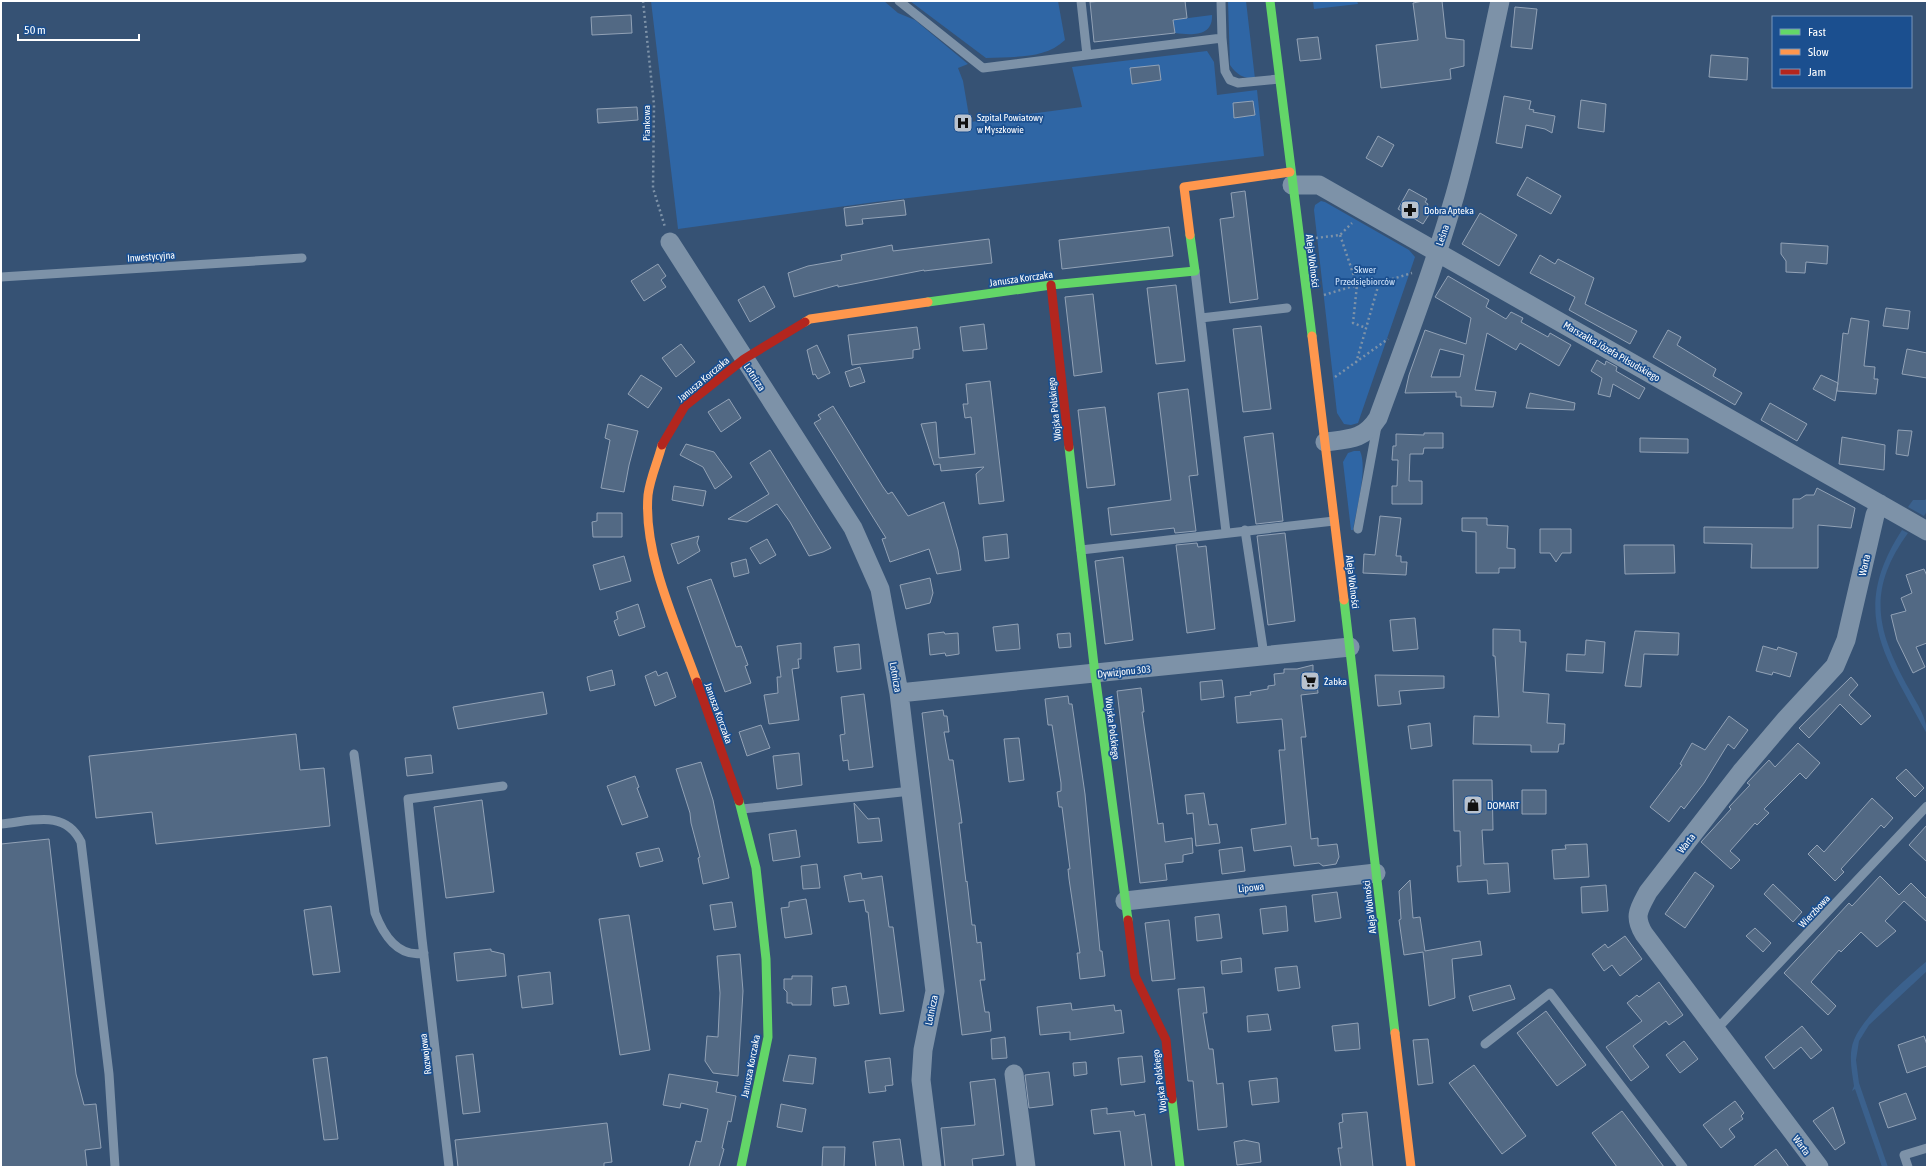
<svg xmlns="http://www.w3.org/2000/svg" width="1928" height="1168" font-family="'Asap Condensed',sans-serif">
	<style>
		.green { fill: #2f66a5 }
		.water { fill: #3b618d }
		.building { fill: #526984; stroke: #92a2b6; fill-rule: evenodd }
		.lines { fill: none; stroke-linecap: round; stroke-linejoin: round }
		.path { stroke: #7d92a8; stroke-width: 2.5; stroke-dasharray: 2 3; stroke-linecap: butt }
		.lane { stroke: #7d92a8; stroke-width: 9 }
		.street { stroke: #7d92a8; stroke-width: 19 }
		.fast { stroke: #63d668; stroke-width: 9 }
		.slow { stroke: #ff974d; stroke-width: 9 }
		.jam { stroke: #b3261e; stroke-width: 9 }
		.labels { text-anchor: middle; stroke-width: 3.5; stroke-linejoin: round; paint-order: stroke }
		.poi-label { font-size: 10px; fill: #fff; stroke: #1b4f8f; text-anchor: start }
		.street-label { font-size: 10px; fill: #fff; stroke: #1b4f8f }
		.park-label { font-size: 10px; fill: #cfe3fa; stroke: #1b4f8f }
	</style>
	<rect width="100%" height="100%" fill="#365274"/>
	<path class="green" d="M651,1H884L898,13L915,20L968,64L958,68L963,81L970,122L1082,107L1072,67L1207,51L1214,62L1217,95L1257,90L1264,156L875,202L678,229Z
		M910,1H1058L1065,40C1044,60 1013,56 986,58Z
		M1228,1H1246L1255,79C1243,78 1237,75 1230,65Z
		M1313,1H1357L1358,4L1314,9Z
		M1212,15C1213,37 1191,35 1175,33L1173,20Z
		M1321,201L1325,202L1409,250L1415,257L1358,423L1351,425L1344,424L1337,413L1314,210L1315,205Z
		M1354,451H1360C1368,469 1356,510 1353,530H1351L1343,462L1348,453Z"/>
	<path class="water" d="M1927,498V511L1924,516L1908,507L1913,500H1925Z
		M1902,530L1908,533C1866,591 1877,631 1909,689C1917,704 1927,717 1927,734C1886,657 1848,613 1902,530Z
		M1927,961V971L1869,1025L1859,1041L1856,1060L1859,1083L1888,1167H1882L1855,1089L1852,1091L1854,1086C1852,1072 1848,1054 1854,1040C1864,1015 1906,979 1927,961Z"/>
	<path class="building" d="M1103,1H1185L1187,18L1173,20L1175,33L1094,42L1090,2Z
		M1423,1H1442L1446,38L1464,40V66L1450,69L1451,79L1381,88L1376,45L1418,40L1413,3Z
		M1515,7L1537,9L1532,49L1511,47Z
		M631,15L632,33L592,35L591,17Z
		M1318,37L1321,59L1300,61L1297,39Z
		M1711,55L1748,58L1747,80L1709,77Z
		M1159,65L1161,80L1132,84L1130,68Z
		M1504,96L1531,101L1529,109L1534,110L1533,112L1555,116L1552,133L1545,129L1526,125L1522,148L1496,143Z
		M1581,100L1606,104L1604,132L1578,128Z
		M1253,101L1255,115L1234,118L1233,103Z
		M637,107L638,120L598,123L597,109Z
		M1378,136L1394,145L1382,167L1366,158Z
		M1527,177L1561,196L1551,214L1517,195Z
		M1409,189L1427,199L1425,202L1428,204L1425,210L1430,213L1423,224L1398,209Z
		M1245,191L1258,299L1230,303L1220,219L1234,217L1231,193Z
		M904,200L906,215L862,219L863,224L846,226L844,208Z
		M1480,213L1517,235L1499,266L1462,244Z
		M1169,227L1173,256L1062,269L1059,240Z
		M989,239L992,263L924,271V270L838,287V285L794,297L788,273L808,266L842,260L841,255L892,245L893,251Z
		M1781,243L1828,246L1827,264L1806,262L1805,273L1786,272V261L1781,254Z
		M1540,255L1555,264L1558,259L1594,278L1585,304L1637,331L1630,344L1569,310L1575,297L1530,273Z
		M658,264L666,276L661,280L666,287L644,301L631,281Z
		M1448,276L1489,300L1486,307L1506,319L1511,312L1523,318L1521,322L1548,337L1550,333L1571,345L1559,366L1520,343L1516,350L1487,333L1475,390L1496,392L1493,407L1461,406V397H1456V392L1405,393L1409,375L1425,330L1466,344L1471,318L1435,297ZM1440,349L1464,355L1460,377H1431Z
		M1176,285L1185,361L1156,364L1147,288Z
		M764,286L775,307L750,322L738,300Z
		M1093,294L1102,372L1074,376L1065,297Z
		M1886,308L1910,311L1908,329L1883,326Z
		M1851,318L1869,321L1864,366L1875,367L1874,379H1878L1876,394L1837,391L1843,333L1848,334Z
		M984,324L987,349L963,351L960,327Z
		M1261,326L1271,409L1243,412L1233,329Z
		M917,327L920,349L913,350V358L852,365L848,335Z
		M1668,330L1681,337L1677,345L1716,369L1713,376L1742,393L1735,405L1653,357Z
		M681,344L695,362L676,377L662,358Z
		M817,345L830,373L818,379L815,374L813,375L807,350Z
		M1907,349L1927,353V378L1902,374Z
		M1597,360L1605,365L1606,361L1617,367L1616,371L1645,388L1639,399L1613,384L1610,397L1598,394L1602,378L1591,371Z
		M860,367L865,382L850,387L845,372Z
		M641,375L662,388L648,408L628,394Z
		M1821,375L1838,383L1835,401L1813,389Z
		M990,381L1004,501L979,504L976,474L984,467L941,471L940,464L934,465L921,424L936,422L939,458L975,454L971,417L965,418L963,404H968L966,384Z
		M1188,389L1198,475L1189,476L1196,531L1175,533L1174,528L1111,535L1108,508L1171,500L1158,393Z
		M1530,393L1575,403L1574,410L1526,408Z
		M729,399L741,418L721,432L708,412Z
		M1770,403L1807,424L1797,441L1761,420Z
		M833,406L883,487L888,494L892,492L908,516L944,502L958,550L961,570L937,574L929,549L890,562L882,539L886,538L814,423L821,419L818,415Z
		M1105,407L1115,485L1087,488L1078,410Z
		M608,424L638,431L629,465L624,492L601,488L610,440L605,438Z
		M1898,430L1912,431L1908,456L1896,454Z
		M1273,433L1283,521L1256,524L1244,437Z
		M1424,433H1443V448H1424L1423,454H1410L1409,481H1422V504H1392V486H1397L1398,460H1392L1393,446H1396V434L1424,435Z
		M1842,437L1885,445L1884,470L1839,464Z
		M1640,438L1688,439V453L1640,452Z
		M686,444L714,452L732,477L715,489L703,467L680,455Z
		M770,450L831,548L823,552L809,556L790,522L777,504L747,522L728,519L769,494L750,463Z
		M674,486L706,491L703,506L672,500Z
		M1817,488L1855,508L1851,528L1818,525V568H1751L1752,544L1704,543V527L1793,528V499H1800L1806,495H1814Z
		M597,513H622V537H593L592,522L597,521Z
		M1380,516L1401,518L1396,556H1401V562H1407L1406,575L1363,573L1364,554L1375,555Z
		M1462,518H1487V525L1508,526L1507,548L1515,549V568H1499V573H1476V532L1462,531Z
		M1540,529H1571V553H1562L1556,562L1550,553H1540Z
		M1285,533L1295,621L1268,625L1257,536Z
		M1007,534L1009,558L985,561L983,537Z
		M699,536L697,543L700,551L678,564L671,544Z
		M767,539L776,555L760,564L750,548Z
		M1197,543L1198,547L1206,546L1215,629L1187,633L1176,545Z
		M1624,545H1674L1675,573L1625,574Z
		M624,556L631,581L600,590L593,565Z
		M1123,557L1133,640L1105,644L1095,561Z
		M746,559L749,573L734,577L731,563Z
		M1924,569L1927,576V643L1916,647L1925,667L1913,673L1897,640L1891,615L1906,611L1901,598L1912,593L1906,575Z
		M930,578L933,593L930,603L906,609L900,585Z
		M711,579L736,647L741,646L748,665L745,666L751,683L725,692L687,587Z
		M638,604L645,627L619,636L614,621L618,619L616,612Z
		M1415,618L1418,649L1393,651L1390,620Z
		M1018,624L1020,649L996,651L993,627Z
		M1493,629L1520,630V642H1526L1523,692L1549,694L1547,723L1565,724L1564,744H1559L1558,752H1531V745L1473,744L1474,716L1499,717L1495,656H1493Z
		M1635,631L1679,633L1678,655L1644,654L1641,687L1625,686Z
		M944,632L945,634L958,633L959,654L946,656L945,653L930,655L928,634Z
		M1070,633L1071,647L1059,648L1057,634Z
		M1586,640L1605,642L1603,673L1566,671L1567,654L1585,655Z
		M801,643V659H798L799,668L792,669L799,720L769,724L764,695L778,693L777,677H781L777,646Z
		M859,644L861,669L837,672L834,647Z
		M1763,646L1777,650L1778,647L1797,653L1790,677L1773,672L1772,675L1756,671Z
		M1313,665V674H1316L1318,693L1301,695L1306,737H1301L1311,839L1318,838V846L1337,844L1339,857L1336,864L1323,866L1319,863L1294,866L1291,846L1254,851L1251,829L1286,824L1279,750H1285L1282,719L1237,723L1235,697L1251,695L1250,692L1268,689V686L1275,685L1274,674L1284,673V669H1297Z
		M612,670L615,685L590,691L587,677Z
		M656,671L658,676L667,672L676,697L655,706L645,676Z
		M1375,675L1444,676V688L1399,691L1401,704L1378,706Z
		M1851,677L1858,685L1849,695L1871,716L1861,725L1840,704L1809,738L1799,728Z
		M1222,680L1224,697L1201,700L1200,682Z
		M1141,688L1144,712H1142L1158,824L1163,823L1165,842L1192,838L1193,853L1183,855V862L1165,864L1167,880L1140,883L1117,691Z
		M543,692L547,714L458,729L453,707Z
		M864,694L873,767L849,770L848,760L843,761L840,735L845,734L841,697Z
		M1068,696L1069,704H1072L1085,794L1100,951H1102L1105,976L1080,979L1077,953H1080L1069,879L1068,869H1070L1062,807H1059L1057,792L1061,791V783L1052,725H1048L1045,699Z
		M943,710L944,716H947L949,732H944L949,760H953L962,823H959L966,882L967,881L972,925H975L977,943L981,942L985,980H980L985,1012H989L991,1031L962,1035L922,713Z
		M1729,716L1748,730L1734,749L1728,744L1704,783L1684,809L1681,806L1669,822L1650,807L1682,765L1680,764L1692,743L1705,750Z
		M1430,723L1432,746L1411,749L1408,726Z
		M761,725L770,748L747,756L739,732Z
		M296,734L300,770L324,768L330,826L156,844L152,812L96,818L89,756Z
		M1019,738L1024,780L1009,782L1004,739Z
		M1798,743L1820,763L1806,779L1800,773L1764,809L1769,813L1757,825L1755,823L1730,851L1740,860L1731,869L1701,842L1731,809L1729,807L1750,785L1747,783L1769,760L1775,767Z
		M799,753L802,785L777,789L773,756Z
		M431,755L433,773L407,776L405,758Z
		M701,762L713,800L729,878L703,884L698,858L700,857L691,823L690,813L676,769Z
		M1906,769L1924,788L1915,797L1896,778Z
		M635,776L639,787L637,788L648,817L622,825L607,786Z
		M1453,780H1492L1493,830H1482L1484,864L1508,863L1510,892L1488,894L1487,880L1458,882L1457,866H1461L1460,831H1454Z
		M1522,790H1546V814H1522Z
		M1204,793L1209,825L1217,824L1220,843L1196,846L1193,813L1187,814L1185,795Z
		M1872,798L1893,818L1884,828L1881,825L1841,869L1844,872L1835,881L1808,854L1817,845L1824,852Z
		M482,800L494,892L446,898L434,807Z
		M854,803L868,819L879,818L882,841L858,843Z
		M1927,825V862L1909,845Z
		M796,830L800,857L773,861L769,834Z
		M49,839L76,1074L84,1105L96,1104L101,1148L85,1150L87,1167H1V844Z
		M1587,844L1589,877L1554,879L1552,850L1566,849L1565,845Z
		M1242,847L1245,871L1222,874L1219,850Z
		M659,848L663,861L640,867L636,853Z
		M817,864L820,888L803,889L801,866Z
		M1695,872L1714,886L1685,928L1665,914Z
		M861,873L862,879L882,876L889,927H893L904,1011L880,1014L868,912H866L864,900L849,902L844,876Z
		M1880,876L1899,895L1911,883L1927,899V922L1904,901L1885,921L1896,931L1877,947L1861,932L1841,952L1839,950L1811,982L1836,1006L1828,1015L1784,973L1849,903L1852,906Z
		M1410,880L1413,918L1420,917L1425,951L1480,941L1482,955L1452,959L1455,998L1429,1006L1423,952L1404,955L1399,920L1401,919L1399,891Z
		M1773,884L1802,912L1793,922L1764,894Z
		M1606,885L1608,911L1582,913L1581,887Z
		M1337,892L1341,918L1315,922L1312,895Z
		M806,899L812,934L785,938L781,908L789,907V902Z
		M732,902L736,927L714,930L710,905Z
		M331,906L340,972L313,975L304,910Z
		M1286,906L1288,931L1263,934L1260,909Z
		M1219,914L1222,938L1197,941L1195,917Z
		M629,915L650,1050L620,1055L599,919Z
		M1169,920L1175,979L1152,981L1145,923Z
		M1755,928L1771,943L1763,952L1746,936Z
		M1625,936L1642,959L1620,976L1612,965L1604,971L1592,954L1605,944L1608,948Z
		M491,949V951L504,954L506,976L457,981L454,953Z
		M740,954L743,991L738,1076L713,1073L705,1061L707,1036L718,1037L720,993L717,956Z
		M1241,958L1242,972L1222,974L1221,961Z
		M1297,966L1300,988L1278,991L1275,968Z
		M550,972L553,1004L522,1008L518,976Z
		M792,976H812L811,1005H792V1003H787V992L784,989V979H792Z
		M1659,982L1683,1015L1669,1025L1666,1021L1633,1046L1649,1067L1631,1081L1606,1047L1642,1021L1627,1003L1637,995L1639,997Z
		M1510,985L1515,999L1473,1011L1469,996Z
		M846,986L849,1004L834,1006L832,988Z
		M1204,987L1207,1013H1203L1209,1049H1213L1217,1084L1223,1083L1227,1127L1198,1130L1193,1081H1188L1178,989Z
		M1071,1003L1072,1010L1114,1005L1115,1011L1121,1010L1124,1033L1070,1040V1032L1040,1035L1037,1007Z
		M1546,1011L1586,1065L1557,1086L1517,1033Z
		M1268,1014L1271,1030L1248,1032L1247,1016Z
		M1358,1023L1360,1049L1335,1051L1332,1026Z
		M1802,1026L1822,1050L1811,1059L1801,1047L1774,1069L1765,1057Z
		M1924,1036L1927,1045V1066L1907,1073L1898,1045Z
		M1005,1037L1007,1058L992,1059L991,1039Z
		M1428,1039L1433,1083L1418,1085L1413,1040Z
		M1684,1041L1698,1059L1680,1073L1666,1055Z
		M473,1054L480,1112L463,1114L456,1056Z
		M789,1055L816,1058L813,1084L783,1081Z
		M1142,1056L1145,1082L1121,1085L1118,1058Z
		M327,1057L338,1139L324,1140L313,1059Z
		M890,1058L893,1085L885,1086L886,1091L869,1093L865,1061Z
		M1086,1062L1087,1074L1074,1076L1073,1063Z
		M1474,1065L1526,1136L1502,1154L1449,1083Z
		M1049,1072L1053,1105L1029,1108L1025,1075Z
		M669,1074L718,1082L716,1092L736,1096L731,1122L728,1121L722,1148L724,1149L719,1167H689L696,1141L701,1142L708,1109L681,1103L680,1108L663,1105Z
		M1277,1078L1279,1102L1252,1105L1249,1081Z
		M995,1079L1004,1155L972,1159L973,1167H945L941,1128L975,1125L970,1082Z
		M1906,1093L1916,1119L1888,1128L1879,1103Z
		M1735,1101L1744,1113L1741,1116L1743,1119L1729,1129L1735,1137L1721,1148L1703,1125Z
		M781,1104L806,1109L802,1132L777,1127Z
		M1833,1107L1845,1143L1835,1150L1813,1121Z
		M1107,1108V1114L1134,1111L1135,1116L1145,1114L1152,1167H1125L1120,1131L1094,1134L1091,1110Z
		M1622,1111L1664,1167H1617L1592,1133Z
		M1367,1112L1373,1167H1341L1338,1148H1342L1339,1123L1343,1122L1342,1114Z
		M607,1123L612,1162L604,1163V1167H458L455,1140Z
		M900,1139L904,1167H876L873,1142Z
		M1244,1140L1259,1143L1261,1162L1237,1165L1234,1142Z
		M823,1147H845L844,1167H822Z
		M1776,1149L1789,1167H1753Z"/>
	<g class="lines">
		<path class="path" d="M643,1L654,105L653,188L665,227
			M1340,235L1357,285L1353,323L1366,328
			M1316,238L1340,235L1352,223
			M1324,295L1357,285L1379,283L1412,273
			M1356,363L1379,283
			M1335,377L1388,339"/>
		<path class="lane" d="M899,1L983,68L1222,38L1221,1
			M1081,1L1087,55
			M1222,38L1225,71L1230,80L1238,83L1279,79
			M1195,271L1226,532
			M1,277L302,258
			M1201,318L1287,308
			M1358,529L1377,426
			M1245,530L1264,655
			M1081,550L1334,521
			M354,754L375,913C383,934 398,958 424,953
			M742,809L911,791
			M1,824C32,821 65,809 81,842L109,1074L115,1167
			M1716,1030L1927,806
			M1485,1044L1550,993L1683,1167
			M449,1167L422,939L408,799L503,786
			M1908,1167L1904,1155L1927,1148"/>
		<path class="street" d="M1292,185H1319L1326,189L1927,531
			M670,242L853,528L880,589L899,693L935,991L923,1050L921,1080L932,1167
			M1325,442C1349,439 1364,440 1378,418C1405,344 1433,271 1455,195C1473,131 1486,66 1500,1
			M899,693L1350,647
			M1125,901L1376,873
			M1014,1074L1026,1167
			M1819,1167L1644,934C1633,916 1639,909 1648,892L1741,772L1786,719L1835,666L1846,640L1875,515L1880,504"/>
		<path class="fast" d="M1270,1L1312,336
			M928,302L1051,285L1195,271L1190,235
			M1069,447L1095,674L1128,920
			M1344,600L1395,1033
			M739,801L756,868L766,959L768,1037L741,1167
			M1172,1099L1180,1167"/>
		<path class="slow" d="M1190,235L1184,187L1290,172
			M805,322L810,319L928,302
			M1312,336L1344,600
			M662,445C658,461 650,478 648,495C643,555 677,626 697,682
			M1395,1033L1411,1167"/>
		<path class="jam" d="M1051,285L1069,447
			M662,445L685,406L744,359L805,322
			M697,682L739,801
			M1128,920L1135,976L1166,1040L1172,1099"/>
	</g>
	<defs>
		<g id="hospital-square" transform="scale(1)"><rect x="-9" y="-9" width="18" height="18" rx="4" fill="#b9c2ce" stroke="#1b4f8f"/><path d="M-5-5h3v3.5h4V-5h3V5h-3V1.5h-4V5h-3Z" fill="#111"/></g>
		<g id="pharmacy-square" transform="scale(1)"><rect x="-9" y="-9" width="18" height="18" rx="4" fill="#b9c2ce" stroke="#1b4f8f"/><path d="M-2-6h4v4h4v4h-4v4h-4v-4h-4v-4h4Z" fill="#111"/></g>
		<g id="supermarket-square" transform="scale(1)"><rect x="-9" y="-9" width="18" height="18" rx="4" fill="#b9c2ce" stroke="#1b4f8f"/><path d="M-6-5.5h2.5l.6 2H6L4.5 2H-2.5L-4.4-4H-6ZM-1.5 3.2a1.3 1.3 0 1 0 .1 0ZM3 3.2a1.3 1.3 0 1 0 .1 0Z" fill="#111"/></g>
		<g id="shop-square" transform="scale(1)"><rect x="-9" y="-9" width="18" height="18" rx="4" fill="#b9c2ce" stroke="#1b4f8f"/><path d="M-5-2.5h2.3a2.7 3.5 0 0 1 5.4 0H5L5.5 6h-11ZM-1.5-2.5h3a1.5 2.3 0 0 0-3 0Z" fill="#111"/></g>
	</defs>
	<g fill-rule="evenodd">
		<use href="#hospital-square" x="963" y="123"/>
		<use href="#pharmacy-square" x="1410" y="210"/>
		<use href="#supermarket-square" x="1310" y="681"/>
		<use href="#shop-square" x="1473" y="805"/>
	</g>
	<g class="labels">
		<g class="poi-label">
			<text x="977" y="121">Szpital Powiatowy<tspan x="977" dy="12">w Myszkowie</tspan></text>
			<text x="1424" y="214">Dobra Apteka</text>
			<text x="1324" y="685">Żabka</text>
			<text x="1487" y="809">DOMART</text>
		</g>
		<g class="street-label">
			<text transform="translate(646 123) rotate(-90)" y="4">Piankowa</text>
			<text transform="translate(1442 235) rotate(-71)" y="4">Leśna</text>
			<text transform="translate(151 256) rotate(-4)" y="4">Inwestycyjna</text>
			<text transform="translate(1313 261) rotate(83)" y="4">Aleja Wolności</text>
			<text transform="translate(1021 278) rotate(-8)" y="4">Janusza Korczaka</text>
			<text transform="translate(1612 351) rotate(30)" y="4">Marszałka Józefa Piłsudskiego</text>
			<text transform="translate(755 377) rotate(57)" y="4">Lotnicza</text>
			<text transform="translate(703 379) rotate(-40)" y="4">Janusza Korczaka</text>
			<text transform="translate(1054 409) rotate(-96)" y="4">Wojska Polskiego</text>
			<text transform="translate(1864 565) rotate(-77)" y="4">Warta</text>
			<text transform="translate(1353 582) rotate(83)" y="4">Aleja Wolności</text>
			<text transform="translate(1124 671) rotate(-6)" y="4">Dywizjonu 303</text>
			<text transform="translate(896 677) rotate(80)" y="4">Lotnicza</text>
			<text transform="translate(719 713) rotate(70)" y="4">Janusza Korczaka</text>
			<text transform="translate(1113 728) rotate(83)" y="4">Wojska Polskiego</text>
			<text transform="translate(1686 843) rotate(-52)" y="4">Warta</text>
			<text transform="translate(1251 887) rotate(-6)" y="4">Lipowa</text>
			<text transform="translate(1369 907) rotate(-97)" y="4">Aleja Wolności</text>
			<text transform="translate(1814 911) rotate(-47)" y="4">Wierzbowa</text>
			<text transform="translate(931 1010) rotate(-78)" y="4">Lotnicza</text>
			<text transform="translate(425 1054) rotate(-97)" y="4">Rozwojowa</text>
			<text transform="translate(750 1066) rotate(-79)" y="4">Janusza Korczaka</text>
			<text transform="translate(1159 1081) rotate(-97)" y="4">Wojska Polskiego</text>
			<text transform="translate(1802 1145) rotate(53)" y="4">Warta</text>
		</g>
		<g class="park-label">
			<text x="1365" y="273">Skwer<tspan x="1365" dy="12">Przedsiębiorców</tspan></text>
		</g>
	</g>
	<rect width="1928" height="1168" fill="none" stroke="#ffffff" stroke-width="4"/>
	<rect x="1772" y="16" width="140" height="72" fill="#1b4f8f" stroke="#7695bc"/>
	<rect x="1780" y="29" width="20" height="6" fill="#63d668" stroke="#7695bc"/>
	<text x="1808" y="36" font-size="12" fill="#ffffff">Fast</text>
	<rect x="1780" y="49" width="20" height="6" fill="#ff974d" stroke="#7695bc"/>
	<text x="1808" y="56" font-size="12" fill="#ffffff">Slow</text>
	<rect x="1780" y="69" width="20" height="6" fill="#b3261e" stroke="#7695bc"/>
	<text x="1808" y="76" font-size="12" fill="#ffffff">Jam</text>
	<path d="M18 34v6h121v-6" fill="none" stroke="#ffffff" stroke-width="2"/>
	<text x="24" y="34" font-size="12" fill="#ffffff" stroke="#1b4f8f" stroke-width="3" paint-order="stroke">50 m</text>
</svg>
